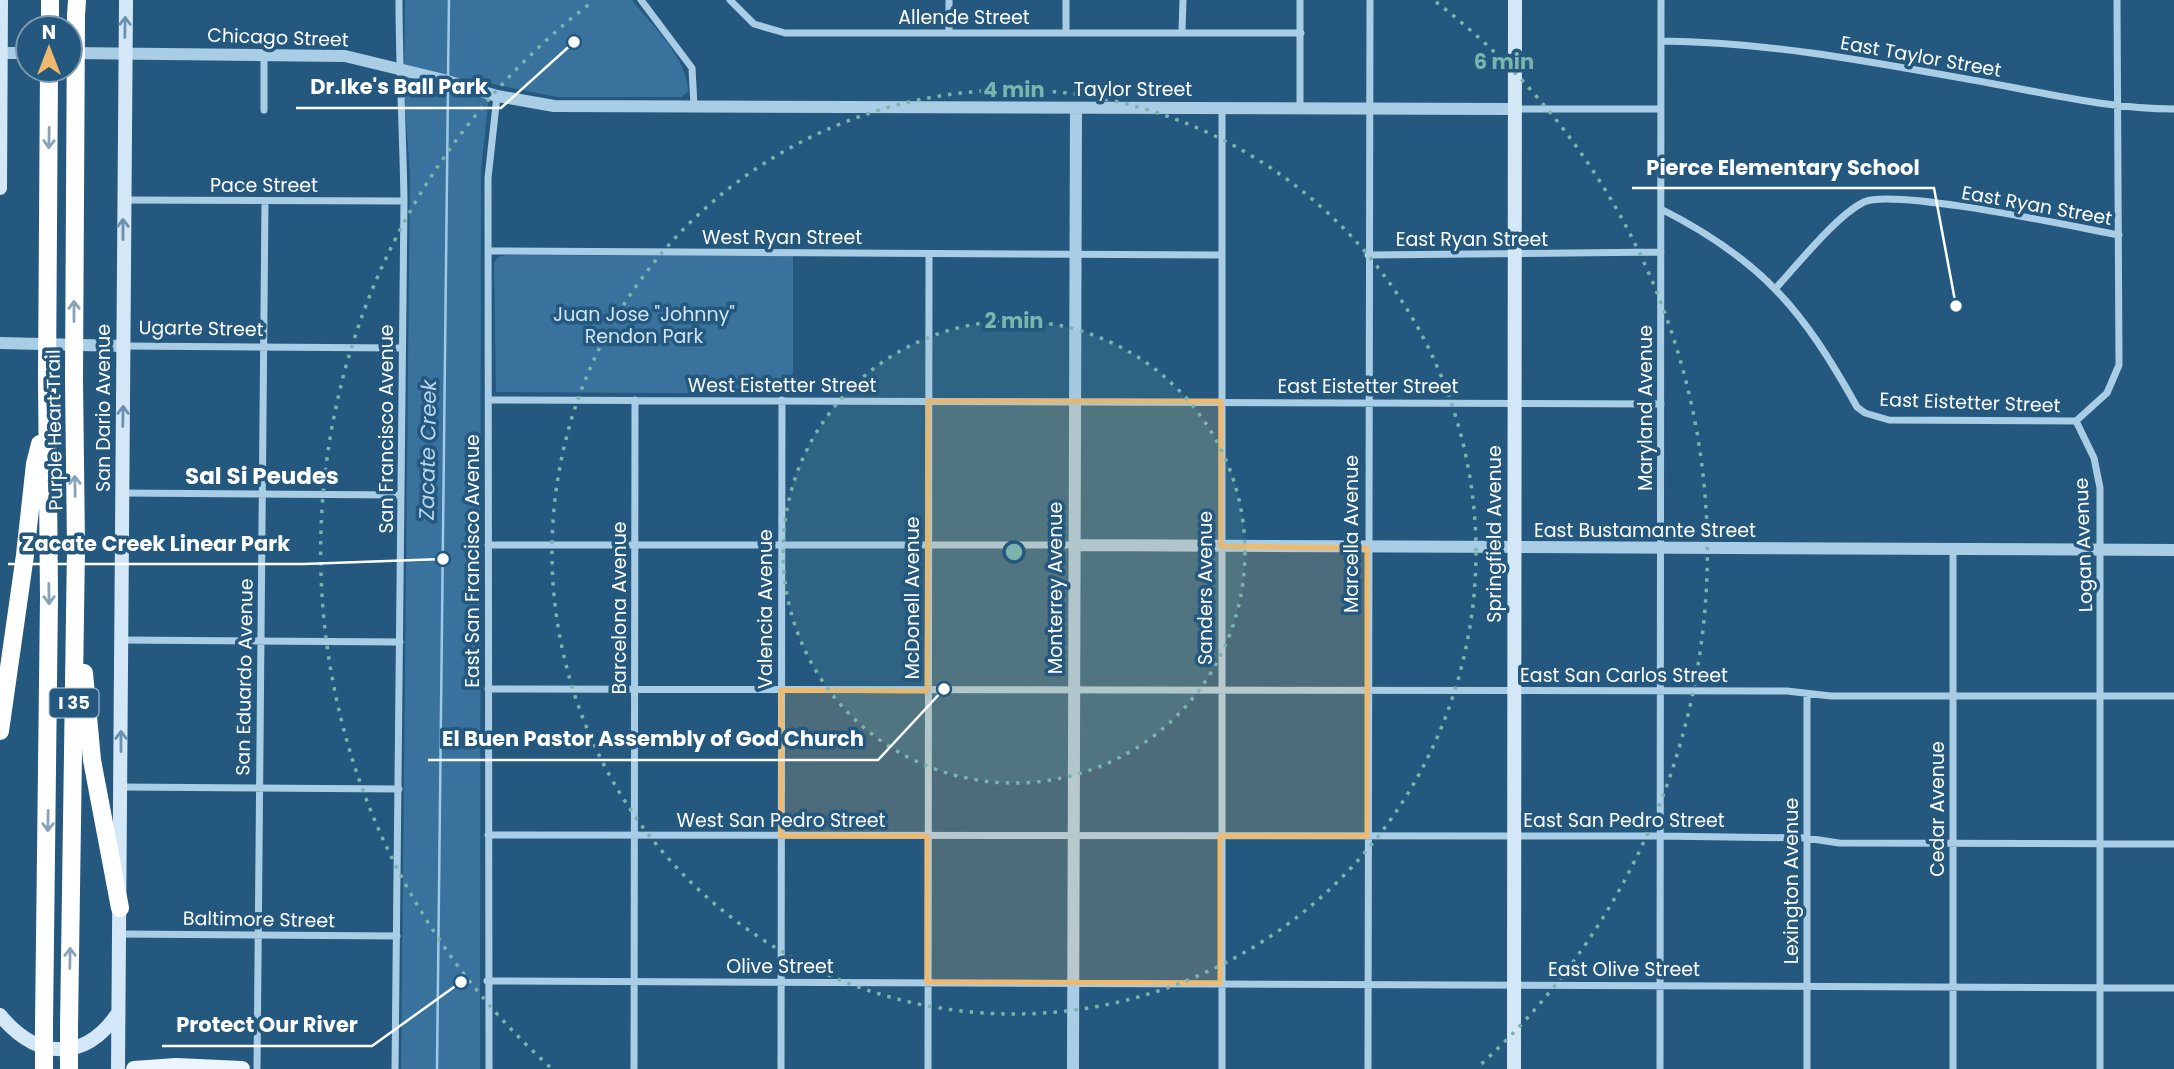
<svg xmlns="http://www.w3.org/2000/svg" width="2174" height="1069" font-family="Poppins,sans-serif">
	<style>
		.park { fill: #39729d }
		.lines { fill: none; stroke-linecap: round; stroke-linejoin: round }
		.stream { stroke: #9fcae7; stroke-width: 2.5 }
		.minor { stroke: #aacde6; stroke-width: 7 }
		.tertiary { stroke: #aacde6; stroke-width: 12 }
		.secondary { stroke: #d4e7f6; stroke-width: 14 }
		.primary { stroke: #ecf5fd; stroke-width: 16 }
		.motorway { stroke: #fff; stroke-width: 18 }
		.motorway-bridge { stroke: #fff; stroke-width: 18 }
		.oneway { stroke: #6a91af }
		.oneway2 { stroke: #87a3b9 }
		.marked { fill: #f0ba6e; fill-opacity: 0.2; stroke: #f0ba6e; stroke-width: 5; stroke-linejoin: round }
		.ring { fill: none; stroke: #7bb4af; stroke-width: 3.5; stroke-dasharray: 3.5 7 }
		.labels { text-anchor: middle; stroke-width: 7; stroke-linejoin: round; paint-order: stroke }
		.shield { fill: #24587f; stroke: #bdcdd9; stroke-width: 2 }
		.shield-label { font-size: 18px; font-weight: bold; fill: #fff }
		.street-label { font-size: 19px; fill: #fff; stroke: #24587f }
		.park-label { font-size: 19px; fill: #cee5f5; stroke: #24587f }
		.water-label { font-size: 21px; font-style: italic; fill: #b6d7ee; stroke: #24587f }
		.quarter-label { font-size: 23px; font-weight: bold; fill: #fff; stroke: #24587f }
		.centre { fill: #7bb4af; stroke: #24587f; stroke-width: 3.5 }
		.ring-label { font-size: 21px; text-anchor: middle; font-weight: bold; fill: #7bb4af; stroke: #24587f; stroke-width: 7; stroke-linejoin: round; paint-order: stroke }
		.leader { fill: none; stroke: #fff; stroke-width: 2.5 }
		.callout-dot { fill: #fff; stroke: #24587f; stroke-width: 2.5 }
		.callout-label { font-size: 21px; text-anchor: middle; font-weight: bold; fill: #fff; stroke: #24587f; stroke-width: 7; stroke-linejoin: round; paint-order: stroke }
	</style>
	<rect width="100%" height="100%" fill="#24587f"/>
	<path class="park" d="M405,0H632C653,27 687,56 688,92L681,97H557L487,83L488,106L481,170L480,1069H401L410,174L404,94Z
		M506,255L793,256V394L496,392L494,263L498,257Z"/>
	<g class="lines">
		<path class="stream" d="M448,77L449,0
			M437,1069L448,87"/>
		<path class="minor" d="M641,0L692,68L694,106
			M730,0L754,24L785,33H1301
			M1066,0V33
			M1182,31L1183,0
			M949,33V0
			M1661,41C1776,42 1887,65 2000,85C2058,96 2115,109 2174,109
			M1222,108V1069
			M1300,108V0
			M1515,109H1661
			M264,110V54
			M124,200L404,201
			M1661,209C1762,260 1803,310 1857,407L1865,413L1889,420L2076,421
			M489,251L1221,255
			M1368,255L1661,252
			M1776,288C1798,264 1837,215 1864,202C1895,188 2075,227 2119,235
			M123,346L402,348
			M488,400L1661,404
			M122,493L401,495
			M488,545H1074
			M121,640L400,642
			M488,689L1787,691L1831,696H2174
			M121,787L399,789
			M488,835L1659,836L1806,838L1839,843L2174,844
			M120,934L397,936
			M487,981L2174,988
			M257,1069L265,201
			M395,1069L404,201C403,134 399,67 399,0
			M489,1069L488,178L497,96
			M634,1069L635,400
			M781,1069L782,400
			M928,1069L929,254
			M1368,1069L1370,0
			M1660,1069L1661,0
			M1807,1069V694
			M1953,1069V550
			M2100,1069V488L2094,458L2076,421L2107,393L2119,365L2117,0"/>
		<path class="tertiary" d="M0,53H28
			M70,53L345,56L444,80L497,96L554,106L1514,109
			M0,343L123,346
			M1074,545L2174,550
			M1073,1069L1076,108"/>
		<path class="secondary" d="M0,188L1,0
			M0,1015C37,1060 85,1062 118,1013
			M118,1069L126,0
			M1514,1069L1515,0"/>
		<path class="primary" d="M134,1069L176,1066L242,1069"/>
		<path class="motorway" d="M76,16L77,0
			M50,28V0
			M84,673L92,760L120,908
			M0,731L25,555L35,464L40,444
			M44,1026L49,597L47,379
			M69,1027L76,547L74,379"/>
		<path class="motorway-bridge" d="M47,379L49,70
			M74,379L76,16
			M44,1069V1026
			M69,1069V1027"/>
	</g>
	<defs><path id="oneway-shaft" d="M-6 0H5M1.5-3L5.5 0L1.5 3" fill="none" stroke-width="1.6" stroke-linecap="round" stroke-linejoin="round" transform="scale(1.75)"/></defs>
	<g class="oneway">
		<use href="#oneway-shaft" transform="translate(125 27) rotate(-89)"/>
		<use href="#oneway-shaft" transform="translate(123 229) rotate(-90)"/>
		<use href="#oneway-shaft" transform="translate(123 416) rotate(-89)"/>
		<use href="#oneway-shaft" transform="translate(121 741) rotate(-90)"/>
	</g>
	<g class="oneway2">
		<use href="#oneway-shaft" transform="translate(49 138) rotate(91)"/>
		<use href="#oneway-shaft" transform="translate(74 311) rotate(-90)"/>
		<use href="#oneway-shaft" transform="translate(75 486) rotate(-91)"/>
		<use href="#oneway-shaft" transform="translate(49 594) rotate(89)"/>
		<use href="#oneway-shaft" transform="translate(48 821) rotate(91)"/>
		<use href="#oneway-shaft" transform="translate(70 958) rotate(-89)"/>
	</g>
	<path class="marked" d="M928,401H1221V546L1367,548V836H1220V983L927,982V836H781V690L927,691Z"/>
	<circle cx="1014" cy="552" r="231" fill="#7bb4af" fill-opacity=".12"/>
	<g class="ring">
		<circle cx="1014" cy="552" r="231"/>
		<circle cx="1014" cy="552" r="462"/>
		<path d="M550 1067A693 693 0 0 1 592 2M1436 2A693 693 0 0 1 1478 1067"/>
	</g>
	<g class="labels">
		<rect class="shield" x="49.5" y="688.5" width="49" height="29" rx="5"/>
		<g class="shield-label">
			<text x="74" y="709">I 35</text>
		</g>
		<g class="street-label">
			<text x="964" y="24">Allende Street</text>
			<text transform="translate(278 37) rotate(2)" y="7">Chicago Street</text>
			<text transform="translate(1921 56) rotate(10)" y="7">East Taylor Street</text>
			<text x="1133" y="96">Taylor Street</text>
			<text x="264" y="192">Pace Street</text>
			<text transform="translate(2037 205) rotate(10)" y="7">East Ryan Street</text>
			<text x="782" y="244">West Ryan Street</text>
			<text x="1472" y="246">East Ryan Street</text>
			<text transform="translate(201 328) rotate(1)" y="7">Ugarte Street</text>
			<text x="782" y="392">West Eistetter Street</text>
			<text x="1368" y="393">East Eistetter Street</text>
			<text transform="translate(1970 402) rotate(2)" y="7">East Eistetter Street</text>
			<text transform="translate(103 408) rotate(-90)" y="7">San Dario Avenue</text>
			<text transform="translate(1645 408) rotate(-90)" y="7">Maryland Avenue</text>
			<text transform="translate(386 429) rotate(-90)" y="7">San Francisco Avenue</text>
			<text transform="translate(54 430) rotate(-91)" y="7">Purple Heart Trail</text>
			<text x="1645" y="537">East Bustamante Street</text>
			<text transform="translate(1351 534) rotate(-90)" y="7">Marcella Avenue</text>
			<text transform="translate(1494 534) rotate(-90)" y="7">Springfield Avenue</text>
			<text transform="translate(2083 545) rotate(-92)" y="7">Logan Avenue</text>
			<text transform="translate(472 561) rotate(-90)" y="7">East San Francisco Avenue</text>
			<text transform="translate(1055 588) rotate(-90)" y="7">Monterrey Avenue</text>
			<text transform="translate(1205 588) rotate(-90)" y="7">Sanders Avenue</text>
			<text transform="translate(912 598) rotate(-90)" y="7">McDonell Avenue</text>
			<text transform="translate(619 608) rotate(-90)" y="7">Barcelona Avenue</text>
			<text transform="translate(765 609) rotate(-90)" y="7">Valencia Avenue</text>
			<text x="1624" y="682">East San Carlos Street</text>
			<text transform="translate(244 677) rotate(-89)" y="7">San Eduardo Avenue</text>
			<text transform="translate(1937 809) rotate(-90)" y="7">Cedar Avenue</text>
			<text x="781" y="827">West San Pedro Street</text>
			<text x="1624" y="827">East San Pedro Street</text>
			<text transform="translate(1791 881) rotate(-90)" y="7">Lexington Avenue</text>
			<text transform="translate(259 919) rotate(1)" y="7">Baltimore Street</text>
			<text x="780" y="973">Olive Street</text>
			<text x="1624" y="976">East Olive Street</text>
		</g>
		<g class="park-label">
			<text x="644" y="321">Juan Jose "Johnny"<tspan x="644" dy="22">Rendon Park</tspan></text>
		</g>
		<g class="water-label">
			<text transform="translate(428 450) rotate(-89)" y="7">Zacate Creek</text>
		</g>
		<g class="quarter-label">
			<text x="262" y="484">Sal Si Peudes</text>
		</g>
	</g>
	<circle cx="1014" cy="552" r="10" class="centre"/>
	<g class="ring-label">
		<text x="1504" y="69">6 min</text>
		<text x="1014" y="97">4 min</text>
		<text x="1014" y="328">2 min</text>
	</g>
	<path class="leader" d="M574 42L501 108H296M1956 306L1934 188H1632M443 559L304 564H8M944 689L878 760H428M461 982L372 1046H162"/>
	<g class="callout-dot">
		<circle cx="574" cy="42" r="7"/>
		<circle cx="1956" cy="306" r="7"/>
		<circle cx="443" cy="559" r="7"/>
		<circle cx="944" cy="689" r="7"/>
		<circle cx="461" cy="982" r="7"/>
	</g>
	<g class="callout-label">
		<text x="399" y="94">Dr.Ike's Ball Park</text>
		<text x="1783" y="175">Pierce Elementary School</text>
		<text x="156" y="551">Zacate Creek Linear Park</text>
		<text x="653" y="746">El Buen Pastor Assembly of God Church</text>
		<text x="267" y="1032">Protect Our River</text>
	</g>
	<g transform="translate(49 49)"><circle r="33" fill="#24587f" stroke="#7c9bb2" stroke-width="2"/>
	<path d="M0-5L12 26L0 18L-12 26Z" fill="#f0ba6e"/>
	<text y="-10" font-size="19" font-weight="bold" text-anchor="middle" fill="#ffffff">N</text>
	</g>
</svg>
